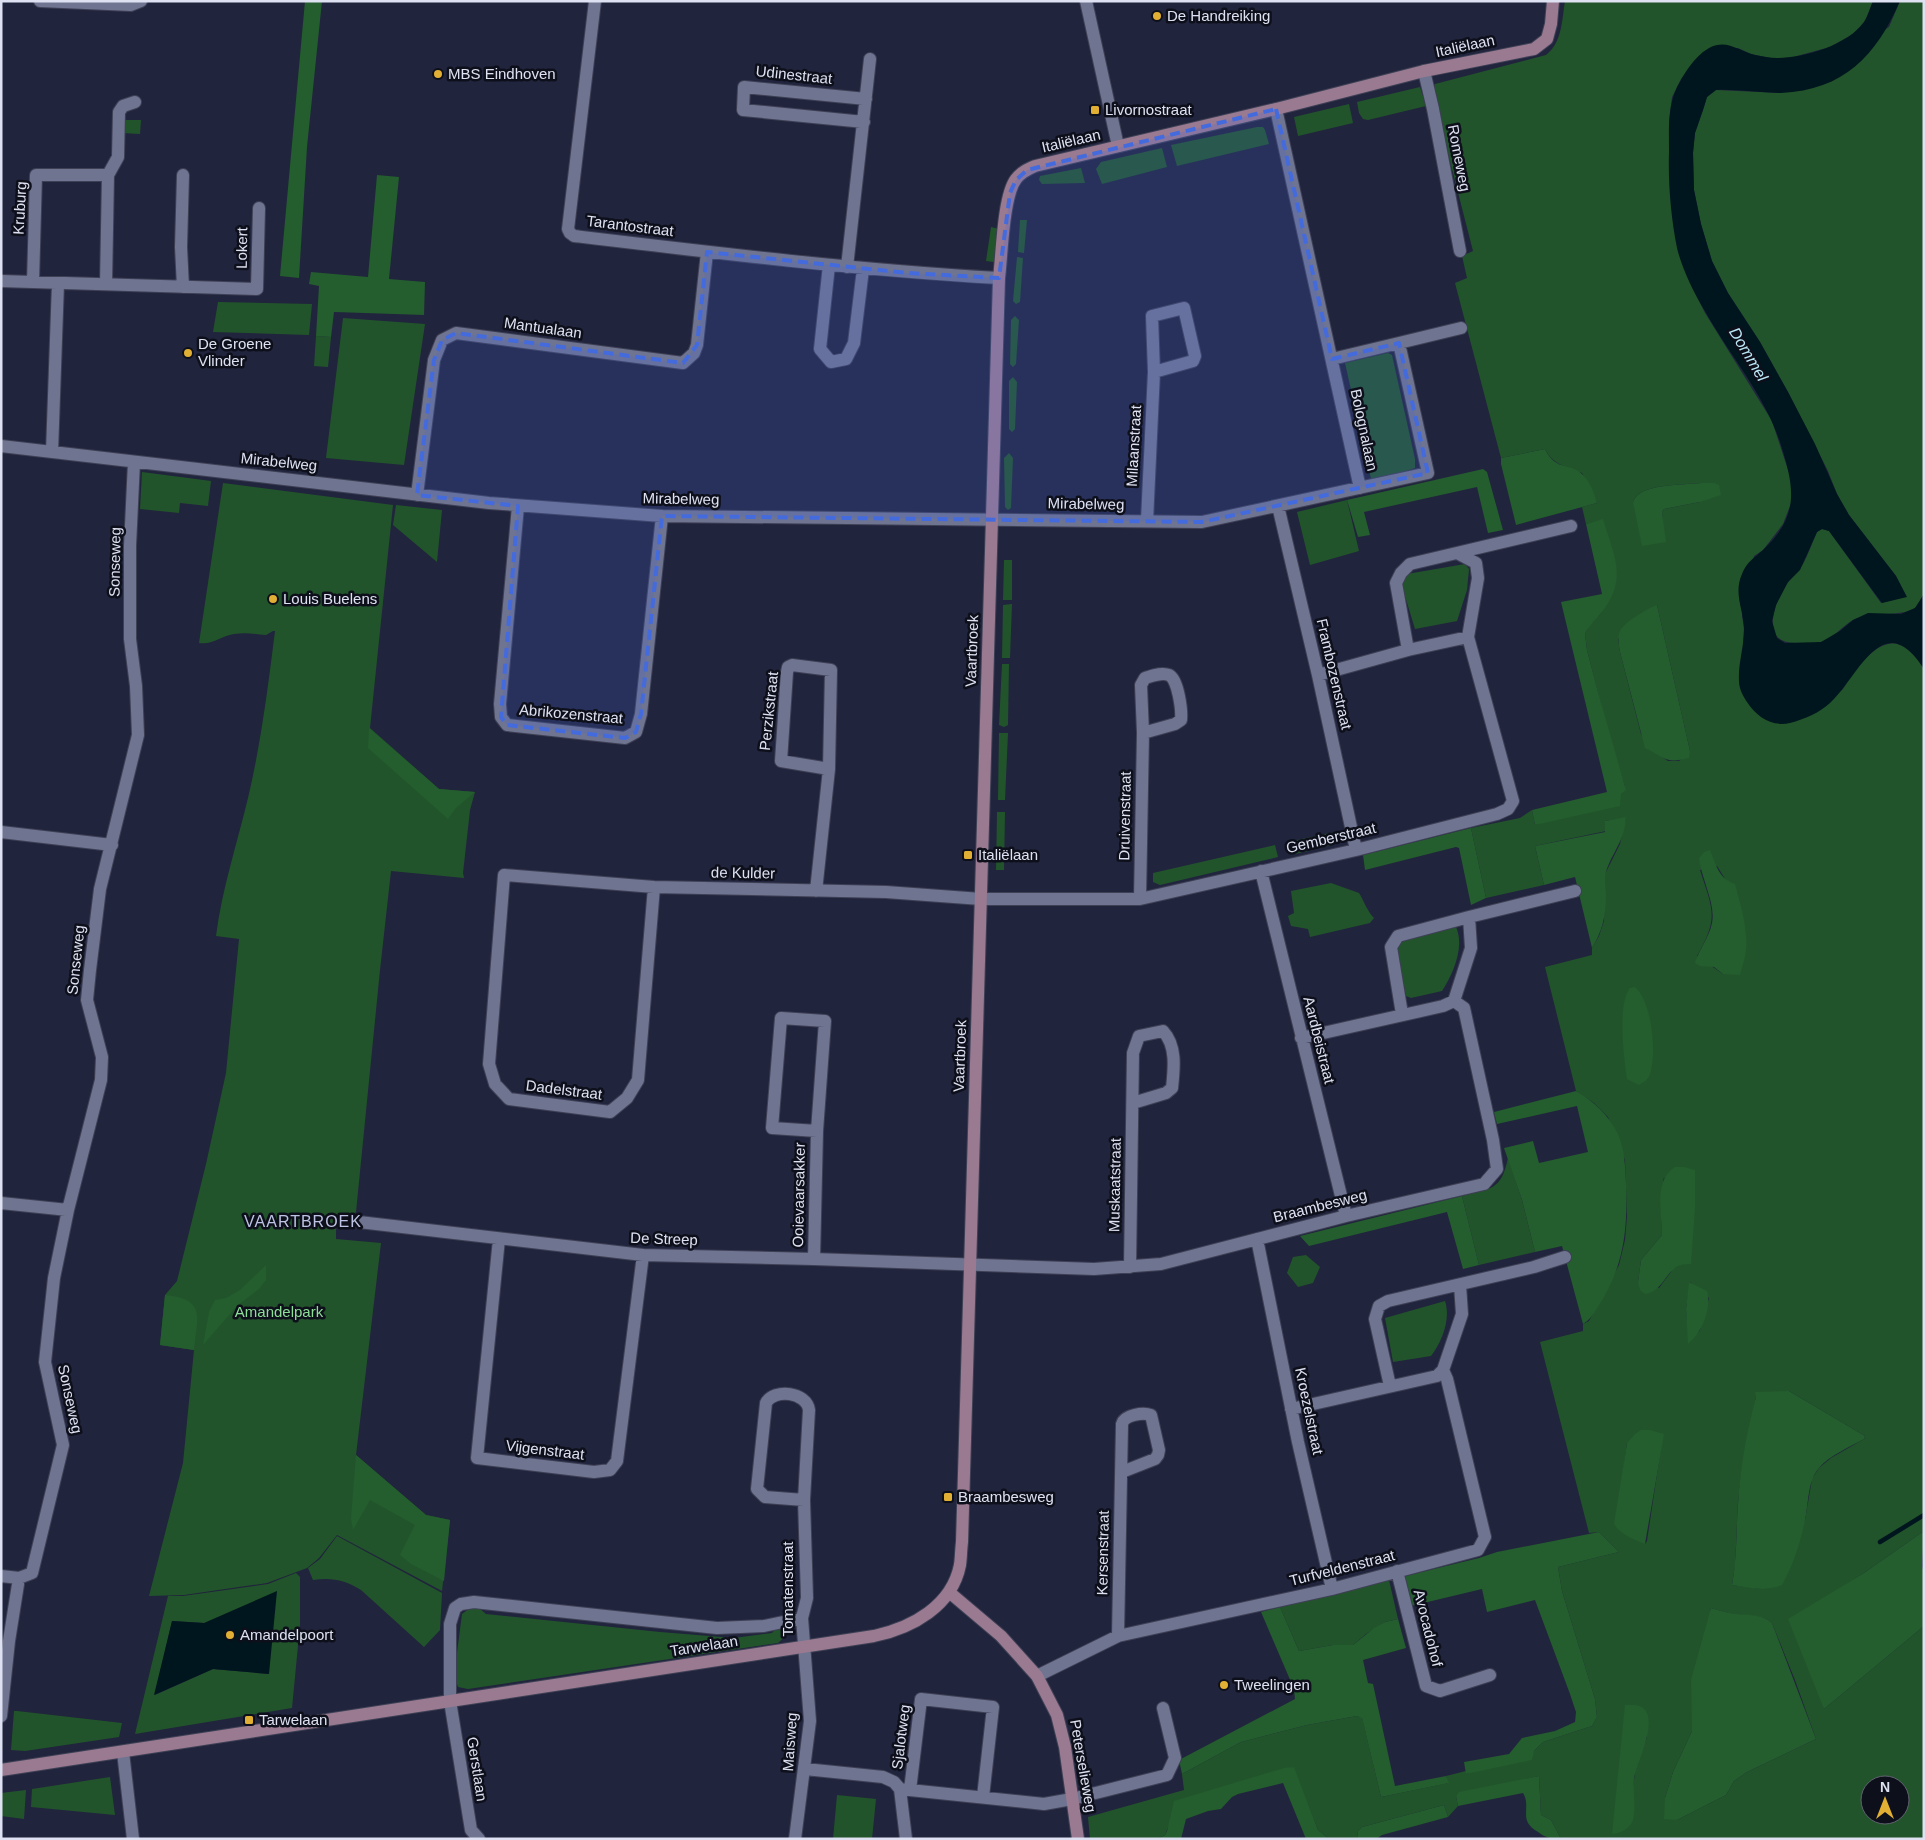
<svg xmlns="http://www.w3.org/2000/svg" width="1925" height="1840" font-family="Helvetica,sans-serif">
	<style>
		.green { fill: #22542b; fill-rule: evenodd }
		.forest { fill: #245d2e }
		.water { fill: #00161e }
		.lines { fill: none; stroke-linecap: round; stroke-linejoin: round }
		.stream { stroke: #00161e; stroke-width: 4.5 }
		.street-casing { stroke: #3e4055; stroke-width: 14 }
		.secondary-casing { stroke: #3e4055; stroke-width: 14 }
		.street { stroke: #6f7491; stroke-width: 12 }
		.secondary { stroke: #997a91; stroke-width: 12 }
		.marked { fill: #446bdd; fill-opacity: 0.2; stroke: #446bdd; stroke-width: 4; stroke-dasharray: 10 6; stroke-linejoin: round }
		.poi-dot { fill: #e1af34; stroke: #0d0f1a; stroke-width: 2 }
		.labels { text-anchor: middle; stroke-width: 5; stroke-linejoin: round; paint-order: stroke }
		.poi-label { font-size: 15px; fill: #dee1f2; stroke: #0d0f1a; text-anchor: start }
		.street-label { font-size: 15px; fill: #dee1f2; stroke: #0d0f1a }
		.park-label { font-size: 15px; fill: #8dde97; stroke: #0d0f1a }
		.water-label { font-size: 16px; font-style: italic; fill: #bae8f6; stroke: #0d0f1a }
		.neighbourhood-label { font-size: 16px; letter-spacing: 1px; fill: #bdc3e3; stroke: #0d0f1a }
	</style>
	<rect width="100%" height="100%" fill="#21243d"/>
	<path class="green" d="M1565,1H1873L1865,21L1853,34L1830,47L1793,57L1775,59L1751,54L1738,48L1703,52L1681,79L1672,97L1669,122V167L1678,251L1693,289L1705,313L1772,421L1790,476L1793,498L1783,524L1763,550L1754,556L1742,616L1744,628L1743,643L1787,723L1794,721C1806,713 1834,698 1843,689C1846,685 1848,680 1851,676C1876,644 1897,626 1924,669V1531L1864,1573L1811,1607L1824,1709L1924,1626V1839H1561L1551,1820L1541,1815L1539,1776L1456,1796L1458,1806L1448,1817L1444,1805L1362,1827L1358,1831L1357,1839H1329L1318,1830L1293,1767L1169,1825L1165,1835L1157,1839H1090L1088,1817L1184,1790L1182,1774L1241,1742L1307,1725L1357,1716L1362,1717L1381,1797L1448,1783L1446,1776L1466,1771V1774L1534,1751L1543,1742L1592,1726L1597,1717L1595,1699L1562,1591L1558,1567L1619,1552L1599,1532L1589,1533L1540,1342L1583,1331V1324L1589,1321L1619,1265L1625,1240L1627,1216L1625,1160L1608,1117L1594,1103L1576,1091L1545,967L1592,955V948L1599,936L1604,921L1605,874L1620,844L1626,818L1605,821L1606,831L1535,846L1544,885L1486,898L1471,828L1520,818L1532,810L1535,825L1621,794L1625,787L1608,732L1587,650L1585,634L1589,626L1602,612L1603,520L1586,524L1582,507L1597,503L1582,473C1567,467 1553,465 1545,449L1501,458L1455,283L1467,278L1462,256L1473,251L1432,91L1435,84L1546,55C1562,43 1562,20 1565,1ZM1702,483L1700,502L1664,509L1662,512L1663,523L1633,502C1639,483 1684,485 1702,483ZM1657,605L1690,751L1679,761H1668L1653,751L1641,734L1620,652L1618,639ZM1717,866L1727,882L1723,974L1697,956C1719,918 1713,910 1700,870ZM1664,1177L1683,1263L1673,1269L1659,1288L1638,1282L1641,1260L1662,1235L1661,1196ZM1690,1282L1709,1298L1700,1330L1689,1343L1686,1309ZM1789,1391L1865,1436L1864,1439L1831,1458L1819,1468L1812,1479L1805,1520L1761,1589L1732,1585L1735,1566L1738,1502L1741,1475L1756,1397ZM1663,1434L1647,1541L1645,1544L1621,1487L1627,1443ZM1711,1608C1719,1610 1727,1613 1734,1614C1748,1616 1761,1614 1772,1623L1795,1680L1816,1739L1747,1772L1734,1781L1726,1795L1677,1820L1665,1798L1673,1772L1692,1731ZM1625,1705L1647,1737L1635,1772L1633,1788V1819ZM1870,1785H1900V1815H1870Z
		M1900,1H1924V594C1921,598 1919,604 1916,607C1905,617 1868,612 1853,620C1842,626 1834,638 1821,642C1814,644 1805,643 1798,643C1758,645 1774,601 1789,581C1792,577 1796,574 1799,570C1806,561 1812,543 1817,532L1822,529L1829,531L1881,603L1906,596L1896,576L1849,515L1837,494L1828,471L1788,392L1760,342L1728,293L1712,261L1701,224L1694,190L1693,153L1695,133L1703,110L1707,97L1716,90L1781,93L1889,27Z
		M1420,87L1426,106L1368,120L1363,119L1359,113L1357,102Z
		M1349,104L1353,123L1298,136L1294,117Z
		M123,120H141L140,134L122,133Z
		M1257,127H1263L1265,130L1269,144L1177,166L1171,145Z
		M1162,148L1167,167L1102,184L1096,169L1101,162Z
		M1081,168L1085,183L1042,184L1039,180L1040,176Z
		M1020,220H1027L1024,253L1018,252Z
		M991,227L999,229L994,262L986,261Z
		M1017,257L1023,258L1020,302L1016,304L1013,301Z
		M218,302L312,304L309,335L213,332Z
		M1015,316L1019,320L1016,364L1013,367L1010,364L1011,320Z
		M343,318L425,324L404,465L326,458Z
		M316,336L331,337L328,367L314,366Z
		M1388,353L1392,355L1415,459V468L1401,473L1371,479L1345,363Z
		M1013,377L1017,382L1015,429L1012,432L1009,429V381Z
		M1009,453L1013,458L1011,508L1008,510L1005,507L1004,458Z
		M142,472L211,481L208,506L180,503L179,513L140,509Z
		M223,483L393,505L370,728L439,789L475,792L470,810L463,873L464,878L391,871L380,970L356,1212L336,1227V1239L381,1243L356,1455L426,1515L450,1520L442,1591L337,1535L319,1558L307,1568L267,1583L184,1595L149,1596L183,1463L194,1350L160,1345L165,1295L177,1281L206,1164L226,1073L239,939L216,936C222,889 237,844 248,798C261,743 268,687 275,631H273L266,635C255,634 245,632 234,634C220,636 214,645 199,643Z
		M1347,500L1359,551L1310,565L1297,512Z
		M396,505L442,510L437,562L393,525Z
		M1004,560H1012V600H1003Z
		M1465,564L1469,569L1467,590L1457,621L1415,629L1401,583L1407,574Z
		M1012,604L1010,658H1002L1003,605Z
		M1002,664H1009L1008,725L1004,727L999,725Z
		M999,733H1008L1005,800H998Z
		M997,812H1005L1004,870H996Z
		M1334,832L1336,842L1332,845L1291,855L1288,842Z
		M1275,845L1278,857L1160,885L1153,882V873Z
		M1331,883L1359,893C1364,901 1367,911 1374,918L1370,923L1310,937L1308,929L1291,926L1288,916L1294,913L1291,891Z
		M1456,927C1465,947 1453,974 1442,991L1411,998L1406,996L1397,949L1398,945L1402,941Z
		M1508,1158L1522,1200L1535,1252L1479,1265L1462,1196C1491,1188 1501,1191 1508,1158Z
		M1306,1255L1320,1267L1313,1283L1298,1287L1287,1273L1293,1257Z
		M1445,1301C1451,1319 1442,1342 1431,1356L1393,1362L1385,1318Z
		M337,1536L442,1593L440,1630L424,1647L361,1590C346,1580 331,1577 313,1580L308,1568L320,1559Z
		M296,1573L300,1577V1625L292,1708L135,1734L168,1596H183L268,1584ZM172,1621L204,1623L269,1674L213,1669L155,1695Z
		M1389,1580L1398,1619L1385,1622L1366,1634L1353,1645H1333L1299,1651L1280,1607Z
		M470,1608H479L486,1614L660,1632L734,1638L772,1633L775,1629L792,1626V1630L778,1643L468,1689L458,1687L454,1676L462,1614Z
		M14,1711H17L122,1723L119,1737L25,1751L11,1750Z
		M110,1777L115,1815L31,1807L32,1789Z
		M26,1790L24,1819L1,1816V1793Z
		M837,1795L876,1799L872,1839H833Z"/>
	<path class="forest" d="M305,1H322L307,147L299,278L280,276Z
		M377,175L399,177L389,279L425,282L424,315L334,312L331,337L316,336L319,286L309,284L311,272L368,277Z
		M1545,449C1556,472 1571,462 1583,475C1591,483 1594,493 1597,503L1516,525L1501,464V458Z
		M1483,469L1487,472L1503,530L1488,533L1477,487L1364,512L1370,535L1358,537L1347,500Z
		M1702,483H1714L1719,485L1721,495L1700,502L1664,509L1662,512L1666,542L1642,546L1633,502C1639,483 1684,485 1702,483Z
		M1603,519C1614,556 1628,578 1602,612C1596,620 1589,625 1585,634L1587,650L1598,692L1626,790L1621,794L1620,806L1535,825L1532,810L1607,792L1561,602L1602,594L1586,524Z
		M1657,605L1690,751L1689,758C1666,764 1665,758 1645,748L1620,652C1619,645 1617,638 1620,631C1623,623 1648,608 1657,605Z
		M369,728L439,789L475,792L456,808L448,819L368,748Z
		M1626,817C1625,841 1612,852 1606,872C1604,879 1606,889 1606,896C1606,916 1602,932 1592,948L1575,877L1544,885L1535,846L1605,832V821Z
		M1471,828L1486,898L1471,905L1459,848L1456,847L1365,870L1363,855Z
		M1710,850C1716,865 1719,879 1735,884C1741,906 1748,929 1746,951C1745,959 1742,967 1740,975L1723,974L1714,967L1700,966L1695,963C1699,949 1709,938 1712,923C1716,904 1701,878 1699,858L1704,852Z
		M1635,987C1652,1001 1657,1054 1650,1074C1648,1080 1644,1082 1639,1085L1627,1079C1624,1058 1617,1004 1630,988Z
		M1576,1091C1594,1101 1609,1116 1618,1134C1625,1150 1625,1166 1626,1183C1628,1229 1624,1267 1598,1307C1594,1313 1590,1320 1583,1324L1562,1246L1535,1252L1522,1200L1504,1148L1533,1141L1539,1163L1588,1152L1577,1106L1497,1124L1494,1112Z
		M1675,1167H1684L1695,1170V1209L1691,1264C1665,1262 1667,1291 1645,1294L1640,1290L1638,1282L1641,1260L1662,1235C1662,1213 1653,1181 1675,1167Z
		M1462,1196L1479,1265L1463,1269L1447,1212L1309,1246L1300,1236Z
		M266,1265V1280L259,1289L237,1306L203,1345L209,1312L215,1300L226,1298L240,1290Z
		M1689,1282L1707,1291C1712,1308 1702,1333 1688,1344L1686,1309Z
		M165,1295C207,1299 197,1317 194,1350L160,1345Z
		M1789,1391L1865,1436L1864,1439C1850,1447 1830,1455 1819,1468C1807,1482 1809,1503 1805,1520C1801,1541 1793,1566 1782,1585C1767,1592 1748,1588 1732,1585C1737,1558 1736,1531 1738,1504C1740,1468 1747,1431 1756,1397L1755,1392Z
		M1641,1430H1650L1664,1434L1645,1544C1633,1539 1621,1535 1614,1524L1627,1443L1635,1434Z
		M356,1455L426,1515L450,1520L444,1581L411,1564L400,1555L415,1525L370,1500L353,1530L351,1518Z
		M1924,1531L1922,1566L1924,1574V1626L1824,1709L1788,1619L1864,1573Z
		M1599,1532L1619,1552L1558,1567L1562,1591L1595,1699L1597,1717L1592,1726L1543,1742L1534,1751L1532,1760L1466,1774L1464,1762L1509,1754L1522,1738L1555,1731L1575,1722L1576,1712L1570,1694L1535,1600L1487,1612L1482,1589L1411,1606L1405,1576L1479,1558L1497,1552Z
		M1280,1607L1299,1651L1333,1645H1353L1374,1628L1385,1622L1398,1619L1406,1648L1363,1660L1368,1683L1373,1684L1395,1786L1446,1776L1449,1783L1381,1797L1362,1718L1357,1716L1307,1725L1241,1742L1182,1774L1179,1760L1295,1699L1294,1689L1261,1612Z
		M1711,1608C1719,1610 1728,1613 1736,1614C1749,1615 1762,1614 1772,1623L1816,1739L1747,1772L1734,1781L1726,1795L1677,1820L1664,1819L1665,1798L1673,1772L1692,1731L1691,1680Z
		M1625,1705C1631,1705 1639,1704 1643,1708C1659,1720 1637,1763 1634,1778C1633,1790 1636,1809 1633,1820C1630,1829 1621,1833 1612,1834Z
		M1294,1767L1318,1830L1329,1839H1306L1283,1783L1238,1794L1232,1797L1221,1809L1208,1811L1186,1819L1181,1839H1157L1165,1835L1167,1831L1174,1801L1284,1768Z
		M1539,1776L1541,1815L1551,1820L1561,1839C1551,1839 1546,1838 1538,1832C1517,1820 1532,1808 1523,1793L1458,1806L1456,1796L1459,1792Z
		M1444,1805L1448,1817L1382,1835L1376,1839H1357L1358,1831L1362,1827Z"/>
	<path class="water" d="M1873,1H1900C1876,56 1844,90 1781,93C1759,93 1738,89 1716,90L1707,97L1703,110L1695,133L1693,153L1694,190L1701,224L1712,261L1728,293L1760,342L1788,392L1815,444L1837,494L1849,515L1896,576L1907,597L1882,603L1829,531L1822,529L1817,532L1800,570L1788,582L1776,605L1772,621L1777,638L1785,643L1821,642L1840,631L1853,620L1868,613L1901,614L1915,608L1924,594V669C1883,605 1859,676 1830,703C1819,713 1805,719 1790,723C1771,727 1757,717 1747,702C1743,696 1739,689 1739,681C1738,664 1744,647 1744,630C1744,610 1733,594 1742,574C1748,560 1754,559 1764,549C1800,515 1794,487 1781,445C1765,395 1730,356 1705,311C1694,293 1682,269 1677,248C1671,217 1668,184 1669,152C1669,127 1667,102 1681,80C1688,67 1702,48 1717,45C1730,42 1742,52 1755,55C1762,56 1770,58 1777,58C1804,58 1848,45 1864,22C1868,16 1870,8 1873,1Z
		M277,1591L269,1674L213,1669L154,1695L172,1621L204,1623Z"/>
	<g class="lines">
		<path class="stream" d="M1880,1542L1924,1515"/>
		<g class="street-casing">
			<path id="street" d="M40,1L131,5L141,1
				M595,1L568,229L570,233L574,236C716,253 857,270 999,278
				M1086,1L1118,146
				M1424,71L1433,109L1460,251
				M1276,109L1360,488
				M864,122L743,110L744,87L866,99
				M183,175L181,247L183,287
				M829,265L820,349L831,362L846,359L854,343L863,269
				M847,267L870,59
				M1,281L257,289L259,208
				M33,282L36,175H108
				M106,284L108,175L118,157L119,112L123,106L135,102
				M1399,343L1461,328
				M1,446L489,503L662,516L1202,522L1428,473L1399,343L1332,359
				M52,452L58,283
				M417,495L434,360L442,340L456,333L683,363L694,353L697,345L707,252
				M518,506L500,704L501,717L507,725L625,738L636,732L641,714L662,516
				M1278,506L1318,675L1356,850
				M1147,521L1154,372L1152,316L1184,308L1195,356L1193,361L1154,372
				M1459,554L1476,563L1478,578L1468,637
				M1408,650L1396,583L1401,573L1410,564L1571,526
				M1,832L112,845
				M1261,871L1346,1216
				M654,887L638,1080L627,1098L610,1112L509,1099L495,1084L489,1064L504,875L654,887L886,892L981,899H1140L1356,850L1497,814L1508,809L1513,801L1468,637L1408,650L1318,675
				M816,891L829,769L781,761L787,672L788,667L792,665L831,670L829,769
				M1140,899L1143,733L1175,724L1181,720C1182,710 1178,679 1169,675C1162,672 1152,676 1145,678L1141,685L1143,733
				M1469,917L1575,891
				M1301,1038L1443,1006L1454,1001L1471,948L1469,917L1398,936L1391,947L1402,1014
				M1,1203L68,1210
				M359,1222L643,1255L814,1259L1094,1269L1161,1264L1346,1216L1484,1184L1497,1169L1493,1140L1464,1008L1454,1001
				M499,1239L477,1458L594,1472L610,1470L617,1461L643,1255
				M1257,1239L1298,1442L1332,1589
				M814,1259L817,1131L825,1021L781,1018L772,1128L817,1131
				M1130,1267L1133,1053L1139,1036L1163,1031C1177,1046 1174,1069 1172,1088L1166,1093L1133,1103
				M1390,1386L1375,1319L1379,1306L1388,1301L1534,1267L1565,1257
				M1291,1409L1437,1376L1443,1370L1462,1314L1460,1285
				M1397,1571L1426,1686L1440,1691L1490,1675
				M1,1576L19,1578L32,1573L63,1445L45,1362L54,1278L68,1210L101,1080L102,1057L87,1000L90,970L100,889L138,735L136,686L130,639V546L134,462
				M1118,1636L1122,1424C1124,1415 1143,1412 1151,1415L1159,1450L1158,1455L1155,1459L1122,1472
				M1037,1676L1118,1636L1332,1589L1478,1550L1485,1537L1447,1379L1443,1370
				M1,1716L9,1641L19,1578
				M123,1752L133,1839
				M805,1769L883,1777L894,1782L900,1789L906,1839
				M900,1789L1044,1804L1072,1799L1167,1775L1175,1758L1163,1708
				M910,1790L921,1699L993,1707L983,1797
				M479,1839L471,1830L450,1701V1624L455,1608L461,1604L474,1602L717,1628L764,1626L802,1618
				M795,1839L810,1721L802,1618L807,1598L804,1500L809,1410C807,1392 774,1388 766,1403L757,1489L765,1497L804,1500"/>
		</g>
		<g class="secondary-casing">
			<path id="secondary" d="M949,1592L1001,1636L1037,1676L1057,1715L1065,1747L1078,1839
				M1,1770L874,1636C912,1628 952,1606 960,1565C961,1558 961,1550 962,1542L999,278C1002,255 1003,196 1016,179C1021,172 1028,169 1035,166L1276,109L1424,71L1534,49L1547,39L1551,24L1553,1"/>
		</g>
		<use href="#street" class="street"/>
		<use href="#secondary" class="secondary"/>
	</g>
	<path class="marked" d="M1276,109L1332,359L1399,343L1428,473L1202,522L662,516L641,714L636,732L625,738L507,725L501,717L518,506L417,495L434,360L442,340L456,333L683,363L697,345L707,252L908,273L999,278L1010,193L1016,180L1027,170Z"/>
	<g class="poi-dot">
		<circle cx="1157" cy="16" r="5"/>
		<circle cx="438" cy="74" r="5"/>
		<rect x="1090" y="105" width="10" height="10" rx="2.5"/>
		<circle cx="188" cy="353" r="5"/>
		<circle cx="273" cy="599" r="5"/>
		<rect x="963" y="850" width="10" height="10" rx="2.5"/>
		<rect x="943" y="1492" width="10" height="10" rx="2.5"/>
		<circle cx="230" cy="1635" r="5"/>
		<circle cx="1224" cy="1685" r="5"/>
		<rect x="244" y="1715" width="10" height="10" rx="2.5"/>
	</g>
	<g class="labels">
		<g class="poi-label">
			<text x="1167" y="21">De Handreiking</text>
			<text x="448" y="79">MBS Eindhoven</text>
			<text x="1105" y="115">Livornostraat</text>
			<text x="198" y="349">De Groene<tspan x="198" dy="17">Vlinder</tspan></text>
			<text x="283" y="604">Louis Buelens</text>
			<text x="978" y="860">Italiëlaan</text>
			<text x="958" y="1502">Braambesweg</text>
			<text x="240" y="1640">Amandelpoort</text>
			<text x="1234" y="1690">Tweelingen</text>
			<text x="259" y="1725">Tarwelaan</text>
		</g>
		<g class="street-label">
			<text transform="translate(1465 46) rotate(-12)" y="5">Italiëlaan</text>
			<text transform="translate(794 75) rotate(6)" y="5">Udinestraat</text>
			<text transform="translate(1071 141) rotate(-13)" y="5">Italiëlaan</text>
			<text transform="translate(1459 158) rotate(79)" y="5">Romeweg</text>
			<text transform="translate(20 208) rotate(-87)" y="5">Kruburg</text>
			<text transform="translate(630 226) rotate(7)" y="5">Tarantostraat</text>
			<text transform="translate(242 248) rotate(-89)" y="5">Lokert</text>
			<text transform="translate(543 328) rotate(8)" y="5">Mantualaan</text>
			<text transform="translate(1364 430) rotate(78)" y="5">Bolognalaan</text>
			<text transform="translate(1134 446) rotate(-87)" y="5">Milaanstraat</text>
			<text transform="translate(279 462) rotate(6)" y="5">Mirabelweg</text>
			<text transform="translate(681 499) rotate(1)" y="5">Mirabelweg</text>
			<text transform="translate(1086 504) rotate(1)" y="5">Mirabelweg</text>
			<text transform="translate(115 562) rotate(-89)" y="5">Sonseweg</text>
			<text transform="translate(972 651) rotate(-88)" y="5">Vaartbroek</text>
			<text transform="translate(1334 674) rotate(77)" y="5">Frambozenstraat</text>
			<text transform="translate(769 711) rotate(-84)" y="5">Perzikstraat</text>
			<text transform="translate(571 714) rotate(5)" y="5">Abrikozenstraat</text>
			<text transform="translate(1125 816) rotate(-89)" y="5">Druivenstraat</text>
			<text transform="translate(1331 838) rotate(-13)" y="5">Gemberstraat</text>
			<text transform="translate(743 873) rotate(1)" y="5">de Kulder</text>
			<text transform="translate(76 960) rotate(-84)" y="5">Sonseweg</text>
			<text transform="translate(1319 1040) rotate(76)" y="5">Aardbeistraat</text>
			<text transform="translate(960 1056) rotate(-88)" y="5">Vaartbroek</text>
			<text transform="translate(564 1090) rotate(7)" y="5">Dadelstraat</text>
			<text transform="translate(1115 1185) rotate(-89)" y="5">Muskaatstraat</text>
			<text transform="translate(799 1195) rotate(-89)" y="5">Ooievaarsakker</text>
			<text transform="translate(1320 1206) rotate(-14)" y="5">Braambesweg</text>
			<text transform="translate(664 1239) rotate(2)" y="5">De Streep</text>
			<text transform="translate(70 1399) rotate(78)" y="5">Sonseweg</text>
			<text transform="translate(1309 1411) rotate(78)" y="5">Kroezelstraat</text>
			<text transform="translate(545 1450) rotate(7)" y="5">Vijgenstraat</text>
			<text transform="translate(1103 1553) rotate(-89)" y="5">Kersenstraat</text>
			<text transform="translate(1342 1568) rotate(-14)" y="5">Turfveldenstraat</text>
			<text transform="translate(788 1589) rotate(-90)" y="5">Tomatenstraat</text>
			<text transform="translate(1428 1628) rotate(76)" y="5">Avocadohof</text>
			<text transform="translate(704 1646) rotate(-9)" y="5">Tarwelaan</text>
			<text transform="translate(901 1737) rotate(-83)" y="5">Sjalotweg</text>
			<text transform="translate(790 1742) rotate(-86)" y="5">Maisweg</text>
			<text transform="translate(1083 1766) rotate(80)" y="5">Peterselieweg</text>
			<text transform="translate(477 1769) rotate(81)" y="5">Gerstlaan</text>
		</g>
		<g class="park-label">
			<text x="279" y="1317">Amandelpark</text>
		</g>
		<g class="water-label">
			<text transform="translate(1749 354) rotate(59)" y="6">Dommel</text>
		</g>
		<g class="neighbourhood-label">
			<text x="303" y="1227">VAARTBROEK</text>
		</g>
	</g>
	<rect width="1925" height="1840" fill="none" stroke="#dee1f2" stroke-width="5"/>
	<g transform="translate(1885 1800)"><circle r="24" fill="#0d0f1a" stroke="#616370"/>
	<path d="M0-4L9 19L0 12L-9 19Z" fill="#e1af34"/>
	<text y="-8" font-size="14" font-weight="bold" text-anchor="middle" fill="#dee1f2">N</text>
	</g>
</svg>
